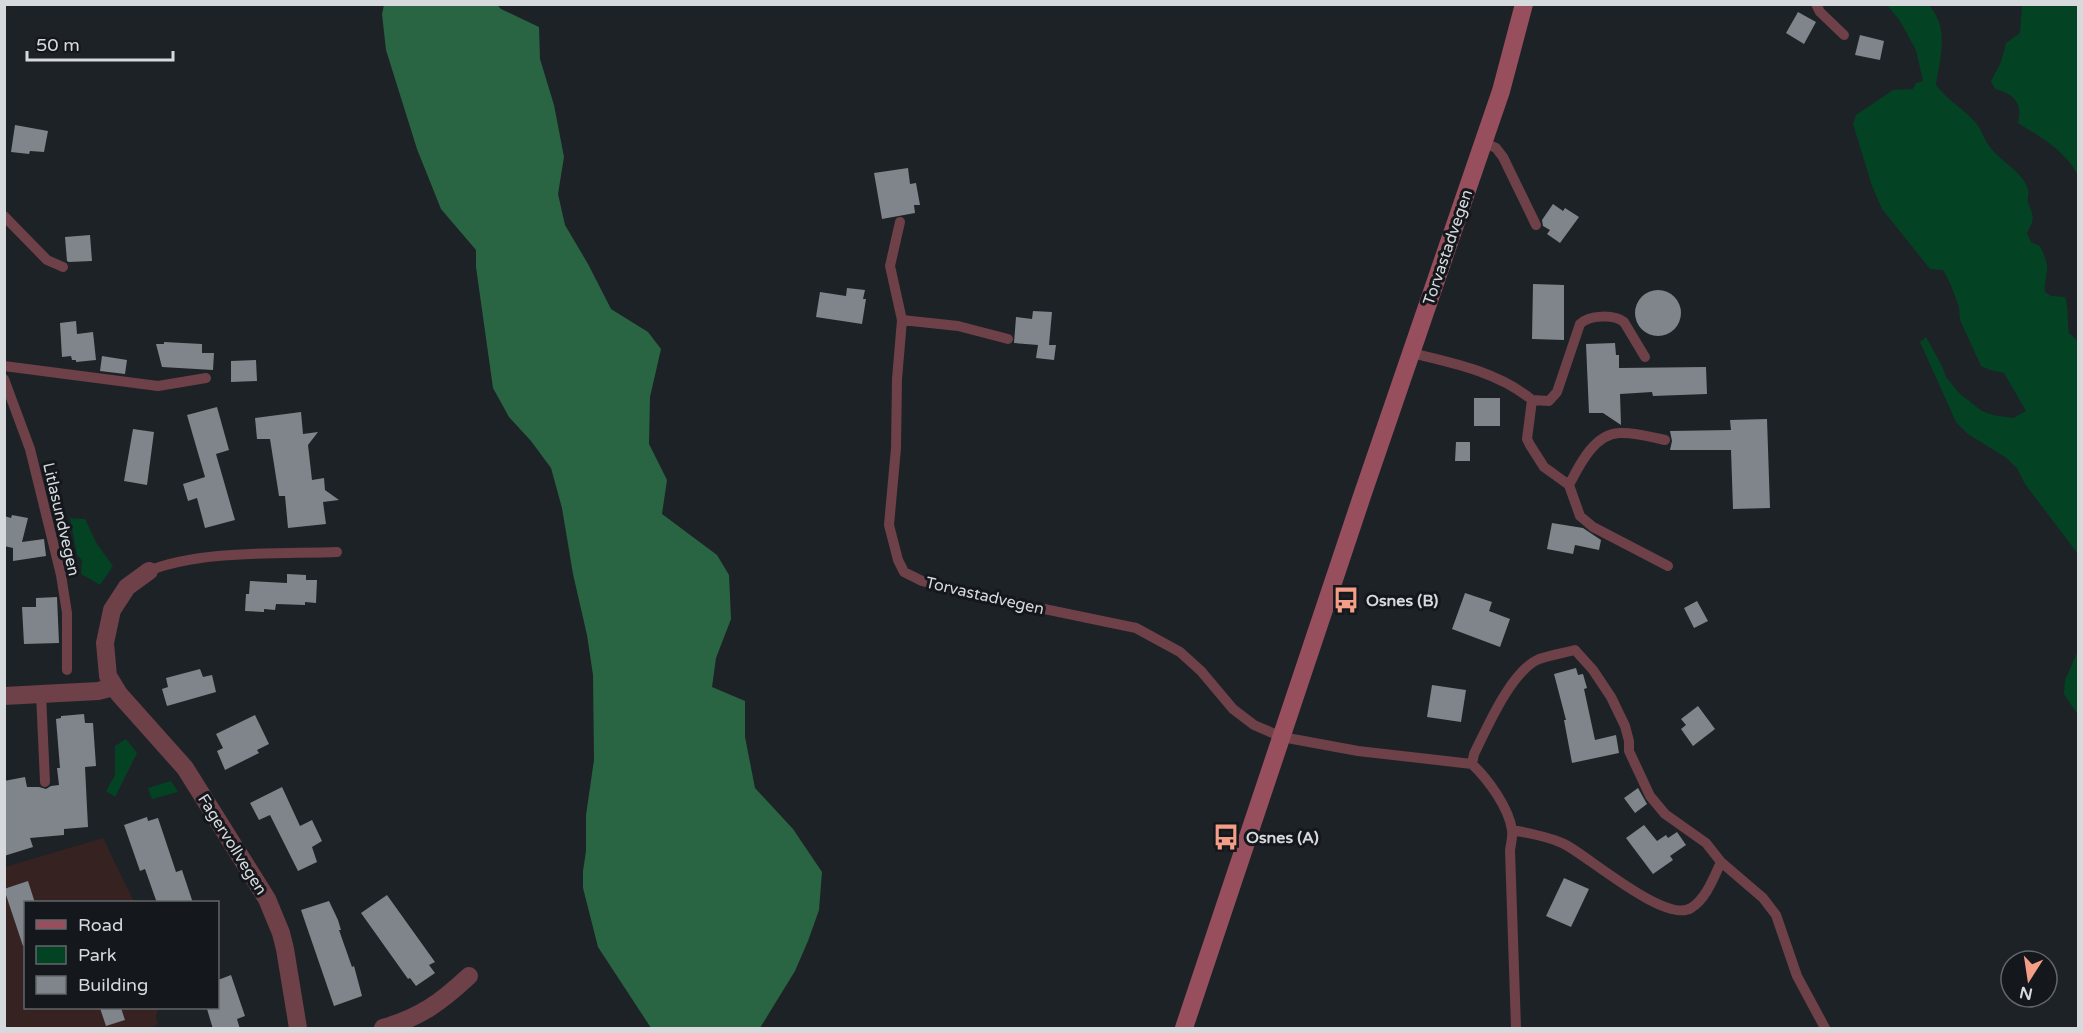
<svg xmlns="http://www.w3.org/2000/svg" width="2083" height="1033" font-family="'Varela Round',sans-serif">
	<style>
		.education { fill: #362221 }
		.green { fill: #044224 }
		.forest { fill: #296543 }
		.building { fill: #7f858b }
		.lines { fill: none; stroke-linecap: round; stroke-linejoin: round }
		.lane { stroke: #6e4048; stroke-width: 10 }
		.street { stroke: #6e4048; stroke-width: 18 }
		.secondary { stroke: #984f5d; stroke-width: 18 }
		.labels { text-anchor: middle; stroke-width: 6; stroke-linejoin: round; paint-order: stroke }
		.street-label { font-size: 16px; fill: #d7dadd; stroke: #14181d }
		.poi-label { font-size: 16px; font-weight: bold; fill: #d7dadd; stroke: #14181d; text-anchor: start }
	</style>
	<rect width="100%" height="100%" fill="#1d2226"/>
	<path class="education" d="M103,838L134,902H26V1008H158L156,1016L158,1025L148,1028H5V867Z"/>
	<path class="green" d="M1887,5H1929C1950,30 1940,56 1936,85C1947,100 1964,109 1976,123C1982,130 1984,140 1990,147C2000,161 2023,172 2028,189C2029,193 2027,198 2028,203C2034,217 2035,218 2027,233L2031,242L2040,246C2043,253 2048,262 2047,271C2046,279 2044,284 2045,292L2051,296L2065,297C2069,308 2067,320 2069,333L2078,341V554L2025,484L2017,468L2005,457L1968,434L1956,422L1920,342L1926,337L1942,366L1946,377L1959,393L1982,411L1993,415L2013,418L2026,411L2004,373L1990,370L1981,366L1960,320L1959,307L1950,283L1943,270L1930,269L1882,209L1872,186L1853,124L1856,115L1893,90L1913,89L1916,83L1923,81L1916,50L1900,21Z
		M2022,5H2078V175C2063,149 2043,139 2018,123C2023,103 2014,94 1995,89L1991,81L2001,62L2006,43L2020,33Z
		M70,518L85,519L97,544L113,566L100,585L81,574L82,560L77,555Z
		M2078,651V715L2064,694L2065,680Z
		M126,739L137,753L115,797L106,791L115,775V746Z
		M171,781L178,792L152,799L148,788Z"/>
	<path class="forest" d="M384,5H497L501,9L539,27L540,59L554,105L564,157L558,194L565,225L588,264L611,309L648,332L661,349L650,397L649,444L667,480L662,514L717,555L729,575L731,619L716,658L712,687L745,701V737L755,788L793,829L822,872L819,910L808,941L795,971L760,1028H651L598,947L583,888V871L586,851V815L594,760L593,675L587,635L573,574L562,508L551,468L531,441L509,417L493,388L476,267V250L441,209L417,149L386,50L382,14Z"/>
	<path class="building" d="M1798,12L1816,22L1804,44L1786,33Z
		M1860,35L1884,41L1880,60L1855,55Z
		M15,125L48,131L44,152L30,151L29,154L11,152Z
		M908,168L910,184L916,183L920,205H914L915,213L882,219L874,173Z
		M1553,204L1563,211L1565,208L1579,217L1560,243L1547,234L1550,230L1543,226L1542,220Z
		M90,235L92,261L69,262L67,261L65,237Z
		M1533,284L1564,285V340L1532,339Z
		M847,288L865,290L863,299H866L862,324L816,317L820,292L846,296Z
		M1635 313a23 23 0 1 1 46 0a23 23 0 1 1-46 0Z
		M1033,311L1052,312L1049,345H1056L1054,360L1036,358L1038,345L1014,343L1016,317L1032,319Z
		M76,321L77,334L93,332L96,360L76,362V360H72L71,356L62,357L60,323Z
		M164,342L202,344V353H214L213,370L162,367L156,344H164Z
		M1615,343L1616,355H1619V368L1706,367L1707,394L1653,396L1652,392L1620,394L1621,425L1603,413H1589L1586,344Z
		M102,356L127,360L125,374L100,371Z
		M256,360L257,381L231,382V361Z
		M1474,398H1500V426H1474Z
		M217,407L229,450L216,454L235,520L205,528L197,498L188,501L183,484L205,477L187,415Z
		M301,412L303,434L318,432L308,445L312,480L324,478L325,490L339,500L323,502L326,524L288,528L285,496H279L270,439H257L255,418Z
		M1767,419L1770,508L1733,509L1731,450H1670L1672,441L1670,431L1731,430L1730,420Z
		M133,429L154,432L147,485L124,481Z
		M1456,442H1470V461H1455Z
		M12,515L28,518L22,542L44,539L46,556L13,561V548L4,546V516L11,518Z
		M1552,523L1583,528L1601,540L1599,550L1575,545L1573,554L1547,549Z
		M287,574L306,575V580H317L316,603L305,602V605L276,604L275,610L264,609V612L245,611L246,594H249L250,581L287,583Z
		M1465,593L1492,602L1489,611L1510,619L1500,647L1452,629Z
		M57,597L59,643L24,644L22,607H36V598Z
		M1697,601L1708,621L1694,628L1684,608Z
		M1576,668L1578,675L1583,674L1587,688L1584,689L1595,740L1616,735L1619,753L1572,763L1564,720H1566L1554,674Z
		M200,669L203,677L212,675L216,692L167,706L162,689L168,687L166,678Z
		M1432,685L1466,690L1461,722L1427,717Z
		M1698,706L1715,729L1693,746L1681,729L1686,725L1681,719Z
		M84,714L85,723H93L96,766L85,767L88,827L64,829V835L30,838L33,847L4,856V781L25,777L27,787H39L46,789L51,786L59,785L57,768H60L56,719L61,718V716Z
		M255,715L269,744L257,750L259,753L225,770L217,751L223,748L216,734Z
		M282,787L300,826L312,820L322,841L312,847L317,862L298,871L270,815L259,820L250,803Z
		M1638,788L1647,804L1635,813L1624,798Z
		M147,817L148,821L158,818L176,872L182,870L193,903H157L145,869L140,871L124,825Z
		M1644,825L1657,841L1666,835L1668,838L1677,832L1686,845L1670,856L1673,860L1653,874L1626,838Z
		M1564,878L1589,889L1571,927L1546,916Z
		M28,881L35,903H26V945L23,946L4,889Z
		M387,895L435,962L429,965L435,973L416,986L410,978L408,979L361,913Z
		M329,901L338,920L341,930H339L352,967L354,966L362,996L334,1006L301,910Z
		M231,975L245,1016L237,1019L240,1029H213L207,1009L218,1008V980Z
		M100,1008H121L125,1020L106,1026Z"/>
	<g class="lines">
		<path class="lane" d="M1816,4L1820,12L1844,35
			M1483,142L1496,148L1503,157L1536,225
			M4,216L47,260L63,267
			M900,222L890,266L902,320L897,379L896,448L889,525L898,560L904,572L922,581L967,593L1136,628L1180,652L1201,671L1233,709L1254,725L1282,737L1358,751L1472,764C1488,779 1509,808 1512,830C1513,836 1511,844 1510,850L1516,1028
			M902,320L958,326L1008,339
			M1411,353C1453,363 1498,372 1532,400
			M4,366L158,386L206,378
			M4,379L30,449L61,575L67,613V670
			M1532,400L1527,439L1530,445L1544,467L1569,485L1580,516L1593,527L1668,566
			M1532,400L1549,401L1557,392L1580,324C1589,315 1614,314 1624,322L1645,357
			M1569,485C1579,466 1594,434 1619,433C1634,432 1651,437 1665,440
			M149,571C198,550 282,554 337,552
			M41,694L45,782
			M1472,764L1474,754C1487,728 1511,671 1539,659C1550,655 1563,653 1575,650L1593,670L1611,697L1625,726L1629,741V751L1650,796L1665,814L1706,843L1721,862L1763,898L1776,915L1797,976L1825,1028
			M1512,830C1529,833 1551,837 1566,845C1589,857 1666,924 1691,908C1706,899 1714,877 1721,862"/>
		<path class="street" d="M149,571L127,587L112,610L105,643L108,676L119,694L185,768L267,899L281,933L285,949L298,1028
			M4,696L98,691L114,687
			M383,1028C421,1017 441,1002 469,976"/>
		<path class="secondary" d="M1184,1028L1362,496L1501,91L1524,4"/>
	</g>
	<defs>
		<g id="bus-bare" transform="scale(2.07)"><path d="M-5-6H5V4H4V6H2V4H-2V6H-4V4H-5ZM-3.5-4V0h7V-4ZM-3.5 1.2v1.5H-2V1.2ZM2 1.2v1.5H3.5V1.2Z" fill="#f49e87" stroke="#14181d" stroke-width="2.5" paint-order="stroke"/></g>
	</defs>
	<g fill-rule="evenodd">
		<use href="#bus-bare" x="1346" y="600"/>
		<use href="#bus-bare" x="1226" y="837"/>
	</g>
	<g class="labels">
		<g class="street-label">
			<text transform="translate(1447 247) rotate(-71)" y="6">Torvastadvegen</text>
			<text transform="translate(62 519) rotate(77)" y="6">Litlasundvegen</text>
			<text transform="translate(985 595) rotate(13)" y="6">Torvastadvegen</text>
			<text transform="translate(233 844) rotate(58)" y="6">Fagervollvegen</text>
		</g>
		<g class="poi-label">
			<text x="1366" y="606">Osnes (B)</text>
			<text x="1246" y="843">Osnes (A)</text>
		</g>
	</g>
	<rect width="2083" height="1033" fill="none" stroke="#d7dadd" stroke-width="12"/>
	<rect x="24" y="901" width="195" height="108" fill="#14181d" stroke="#62666a" stroke-width="1.5"/>
	<rect x="36" y="920" width="30" height="9" fill="#984f5d" stroke="#62666a" stroke-width="1.5"/>
	<text x="78" y="931" font-size="18" fill="#d7dadd">Road</text>
	<rect x="36" y="946" width="30" height="18" fill="#044224" stroke="#62666a" stroke-width="1.5"/>
	<text x="78" y="961" font-size="18" fill="#d7dadd">Park</text>
	<rect x="36" y="976" width="30" height="18" fill="#7f858b" stroke="#62666a" stroke-width="1.5"/>
	<text x="78" y="991" font-size="18" fill="#d7dadd">Building</text>
	<g transform="translate(2029 979) rotate(192)"><circle r="28" fill="#14181d" stroke="#62666a" stroke-width="1.5"/>
	<path d="M0-4.5L10 22L0 15L-10 22Z" fill="#f49e87"/>
	<text y="-9" font-size="16" font-weight="bold" text-anchor="middle" fill="#d7dadd">N</text>
	</g>
	<path d="M27 51v9h146v-9" fill="none" stroke="#d7dadd" stroke-width="3"/>
	<text x="36" y="51" font-size="18" fill="#d7dadd" stroke="#14181d" stroke-width="4.5" paint-order="stroke">50 m</text>
</svg>
